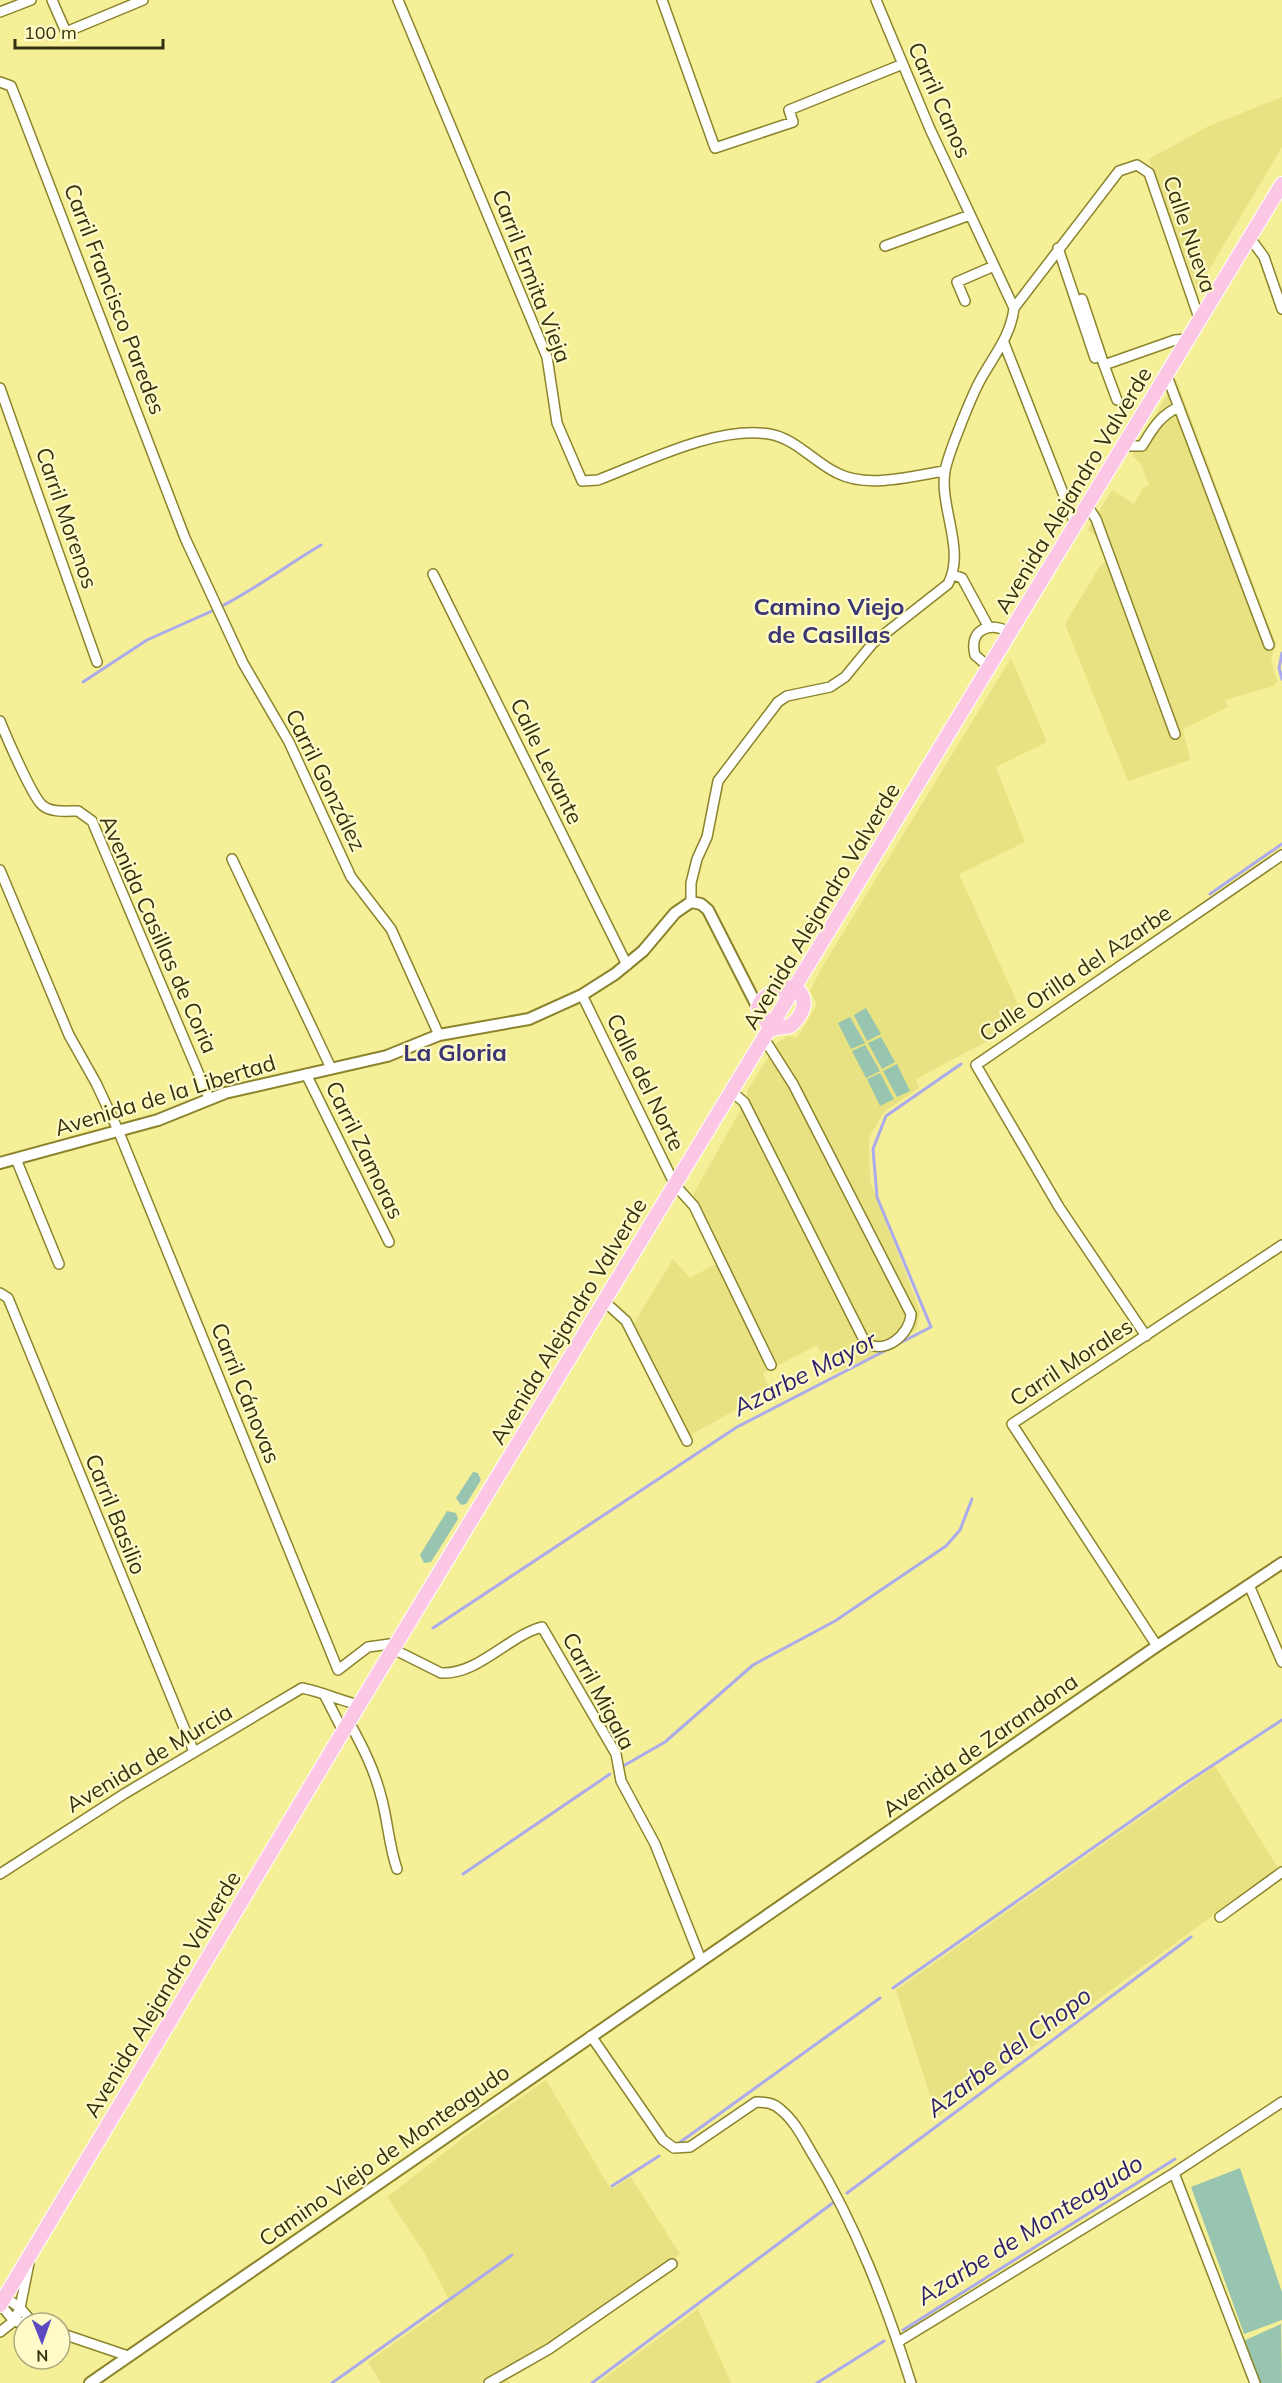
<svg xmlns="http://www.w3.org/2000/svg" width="1282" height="2383" font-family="Mulish,sans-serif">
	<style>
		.built { fill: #e9e283 }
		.green { fill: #97c5b0 }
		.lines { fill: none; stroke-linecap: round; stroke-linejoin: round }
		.stream { stroke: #abaaeb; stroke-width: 3 }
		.minor-casing { stroke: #8b842d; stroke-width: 12 }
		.tertiary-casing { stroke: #8b842d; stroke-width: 14 }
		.primary-casing { stroke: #fff; stroke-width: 16 }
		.minor { stroke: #fff; stroke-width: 9 }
		.tertiary { stroke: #fff; stroke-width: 10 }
		.primary { stroke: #fbc7e5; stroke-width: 14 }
		.labels { text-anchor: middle; stroke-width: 4.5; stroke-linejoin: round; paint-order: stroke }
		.street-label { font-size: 22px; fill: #34310d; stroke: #fefbc9 }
		.neighbourhood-label { font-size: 24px; font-weight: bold; fill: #3b3571; stroke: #fefbc9 }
		.water-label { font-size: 24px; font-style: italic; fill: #2e216b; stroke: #fefbc9 }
	</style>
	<rect width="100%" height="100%" fill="#f5ef98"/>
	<path class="built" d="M1282,97V147L1197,290L1149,159L1209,126Z
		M1176,379L1276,644L1271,658L1277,681L1274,686L1225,700L1228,707L1183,729L1190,760L1128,781L1065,624L1100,566L1107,561L1100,538L1087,530L1112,490L1134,504L1143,488L1149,485L1141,464L1132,456Z
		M1011,658L1047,742L996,767L1025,842L959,874L1023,1015L993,1038L916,1079L919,1088L884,1112L869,1138L870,1181L920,1311L917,1329L867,1358L832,1374L817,1345L763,1373L770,1390L691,1435L634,1323L673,1259L690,1278L725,1259L693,1195L747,1098V1091L777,1043L787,1036L797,1038L817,1005L810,991L821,969Z
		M1215,1766L1278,1868L937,2117L896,1990Z
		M546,2080L610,2188H614L631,2177L680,2254L536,2354L503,2373L509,2383H381L368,2362L441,2310L449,2299L425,2254L387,2197L472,2131Z
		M698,2309L731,2383H598Z"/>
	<path class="green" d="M866,1008L881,1034L867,1041L854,1015Z
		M850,1017L865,1043L851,1049L838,1023Z
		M881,1037L895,1062L882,1069L868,1043Z
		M865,1045L880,1071L866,1078L852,1051Z
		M897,1064L910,1091L897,1097L883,1071Z
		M880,1073L894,1099L880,1106L867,1079Z
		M473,1472L478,1473L481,1480L466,1504L461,1505L456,1498Z
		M447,1511L456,1513L458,1519L431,1562L424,1563L420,1555Z
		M1240,2168L1282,2292V2320L1244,2334L1191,2187Z
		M1281,2324L1282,2383H1256L1239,2343Z"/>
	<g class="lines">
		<path class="stream" d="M222,606C257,588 287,565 321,545
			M1282,653L1279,668L1282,679
			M83,682L147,640L212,611
			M1210,894L1282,844
			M433,1628L737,1427L931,1327L877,1197L873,1149L886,1116L961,1064
			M625,1765L665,1742L753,1665L835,1621L946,1546L960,1530L972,1499
			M463,1874L610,1774
			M893,1988L1184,1784L1282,1720
			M679,2143L880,1998
			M612,2186L659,2156
			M847,2193L1191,1937
			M903,2330L1175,2159
			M332,2383L512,2255
			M592,2383L834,2202
			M817,2383L884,2341"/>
		<g class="minor-casing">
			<path id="minor" d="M52,0L66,32L143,0
				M398,0L547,357L557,423L582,481L598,480C648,461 716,426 769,434C795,438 814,462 837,473C868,489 911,476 945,471
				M662,0L715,148L793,122L789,110L903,64
				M876,0L930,129L1014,308
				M0,12L31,0
				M0,82L11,86L19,106L185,538L243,663L289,742L351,877L391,929L439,1035
				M1250,238L1264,257L1282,309
				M885,246L970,215
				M1058,248L1095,358
				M1082,299L1104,365L1175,340L1188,339
				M965,301L957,282L994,266
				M1004,343L1076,526
				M1104,365L1117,400
				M1167,376L1269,645
				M0,388L97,662
				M1125,446H1142C1152,430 1160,415 1179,407
				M1088,507L1096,519L1175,734
				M433,574L627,965
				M953,575L962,578L988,626
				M990,668L975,655C968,628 992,621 1011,633
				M0,721C6,736 32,796 42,805C51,813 67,811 78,811L92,821L209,1098
				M232,859L331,1068
				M0,870L69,1035L96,1083L118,1130L338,1670L368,1647L397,1643
				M691,902V883L697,859L707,837L718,781L778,702L787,696L830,687L845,677L873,643L948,584C966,550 939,507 945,471C948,454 973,392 982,377C995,354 1011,335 1014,308L1119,171L1137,165L1149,173L1200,321
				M582,995L675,1185L694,1206L771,1365
				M306,1074L389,1242
				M732,1092L744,1102L865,1342C884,1356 910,1335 911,1314L793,1084L765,1040
				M16,1159L59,1264
				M0,1293L8,1298L194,1752
				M605,1302L626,1321L687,1441
				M1146,1336L1059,1207L976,1065L1282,855
				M1249,1585L1282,1662
				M1157,1646L1012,1424L1282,1245
				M393,1649L441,1673C478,1675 508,1636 542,1627L616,1754L621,1781L655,1844L701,1960
				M325,1696L343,1731
				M349,1722C363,1747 375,1771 382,1800C388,1823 389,1846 397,1869
				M0,1874L124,1794L302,1688C322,1692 339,1700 359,1705
				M1220,1917L1282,1872
				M591,2036L663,2140L674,2148L690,2147L756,2102C766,2102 774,2103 781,2110C795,2121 804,2140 813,2155C856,2225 886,2304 911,2383
				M1174,2173L1255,2383
				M29,2263L20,2308L33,2323
				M0,2304L14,2321L20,2308L2,2295
				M0,2332L14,2321L24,2323
				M60,2333L128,2356
				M898,2342L1174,2173L1282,2102
				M489,2383L549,2349L672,2264"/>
		</g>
		<g class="tertiary-casing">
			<path id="tertiary" d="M0,1163L158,1120L225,1093L387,1056L439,1035L529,1019L582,995L615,974L643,951L675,913L691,902L701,904L708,910L758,1008
				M90,2383L1157,1646L1282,1563"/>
		</g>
		<g class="primary-casing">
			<path id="primary" d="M786,987L796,988C810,1000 803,1015 790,1026L771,1029L758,1008C762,994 774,992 786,987Z
				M0,2305L359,1705L1282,184"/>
		</g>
		<use href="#minor" class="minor"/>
		<use href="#tertiary" class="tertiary"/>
		<use href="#primary" class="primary"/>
	</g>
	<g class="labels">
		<g class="street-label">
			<text transform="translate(940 100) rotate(66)" y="8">Carril Canos</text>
			<text transform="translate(1190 234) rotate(71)" y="8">Calle Nueva</text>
			<text transform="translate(532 276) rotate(69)" y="8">Carril Ermita Vieja</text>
			<text transform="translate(115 299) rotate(69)" y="8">Carril Francisco Paredes</text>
			<text transform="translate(1073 490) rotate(-59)" y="8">Avenida Alejandro Valverde</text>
			<text transform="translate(67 518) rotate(71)" y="8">Carril Morenos</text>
			<text transform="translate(547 761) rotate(64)" y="8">Calle Levante</text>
			<text transform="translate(326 780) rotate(64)" y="8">Carril González</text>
			<text transform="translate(821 906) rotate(-59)" y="8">Avenida Alejandro Valverde</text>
			<text transform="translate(159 934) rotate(66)" y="8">Avenida Casillas de Coria</text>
			<text transform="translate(1075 973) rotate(-34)" y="8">Calle Orilla del Azarbe</text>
			<text transform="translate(646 1082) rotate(64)" y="8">Calle del Norte</text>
			<text transform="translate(165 1095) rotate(-17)" y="8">Avenida de la Libertad</text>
			<text transform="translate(365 1150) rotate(64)" y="8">Carril Zamoras</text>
			<text transform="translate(568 1321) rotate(-59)" y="8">Avenida Alejandro Valverde</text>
			<text transform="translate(1071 1362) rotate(-33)" y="8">Carril Morales</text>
			<text transform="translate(246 1393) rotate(68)" y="8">Carril Cánovas</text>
			<text transform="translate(116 1514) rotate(68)" y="8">Carril Basilio</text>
			<text transform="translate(599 1691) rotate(62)" y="8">Carril Migala</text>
			<text transform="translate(980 1745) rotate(-35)" y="8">Avenida de Zarandona</text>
			<text transform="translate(149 1758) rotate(-31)" y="8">Avenida de Murcia</text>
			<text transform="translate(162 1994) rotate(-59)" y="8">Avenida Alejandro Valverde</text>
			<text transform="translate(384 2155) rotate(-35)" y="8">Camino Viejo de Monteagudo</text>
		</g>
		<g class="neighbourhood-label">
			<text x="829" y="615">Camino Viejo<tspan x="829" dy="28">de Casillas</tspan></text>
			<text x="455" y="1061">La Gloria</text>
		</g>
		<g class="water-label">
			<text transform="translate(805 1374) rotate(-27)" y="8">Azarbe Mayor</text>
			<text transform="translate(1009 2052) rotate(-37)" y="8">Azarbe del Chopo</text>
			<text transform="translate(1030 2230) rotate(-32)" y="8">Azarbe de Monteagudo</text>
		</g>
	</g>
	<g transform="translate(42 2341) rotate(179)"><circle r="28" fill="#fefbc9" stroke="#adaa7e" stroke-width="1.5"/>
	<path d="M0-4.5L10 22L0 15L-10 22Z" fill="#5c49c2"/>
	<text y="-9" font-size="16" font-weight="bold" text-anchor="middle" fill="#34310d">N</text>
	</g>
	<path d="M15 39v9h148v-9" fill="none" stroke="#34310d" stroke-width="3"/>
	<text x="24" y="39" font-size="18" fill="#34310d" stroke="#fefbc9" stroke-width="4.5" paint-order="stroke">100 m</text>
</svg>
